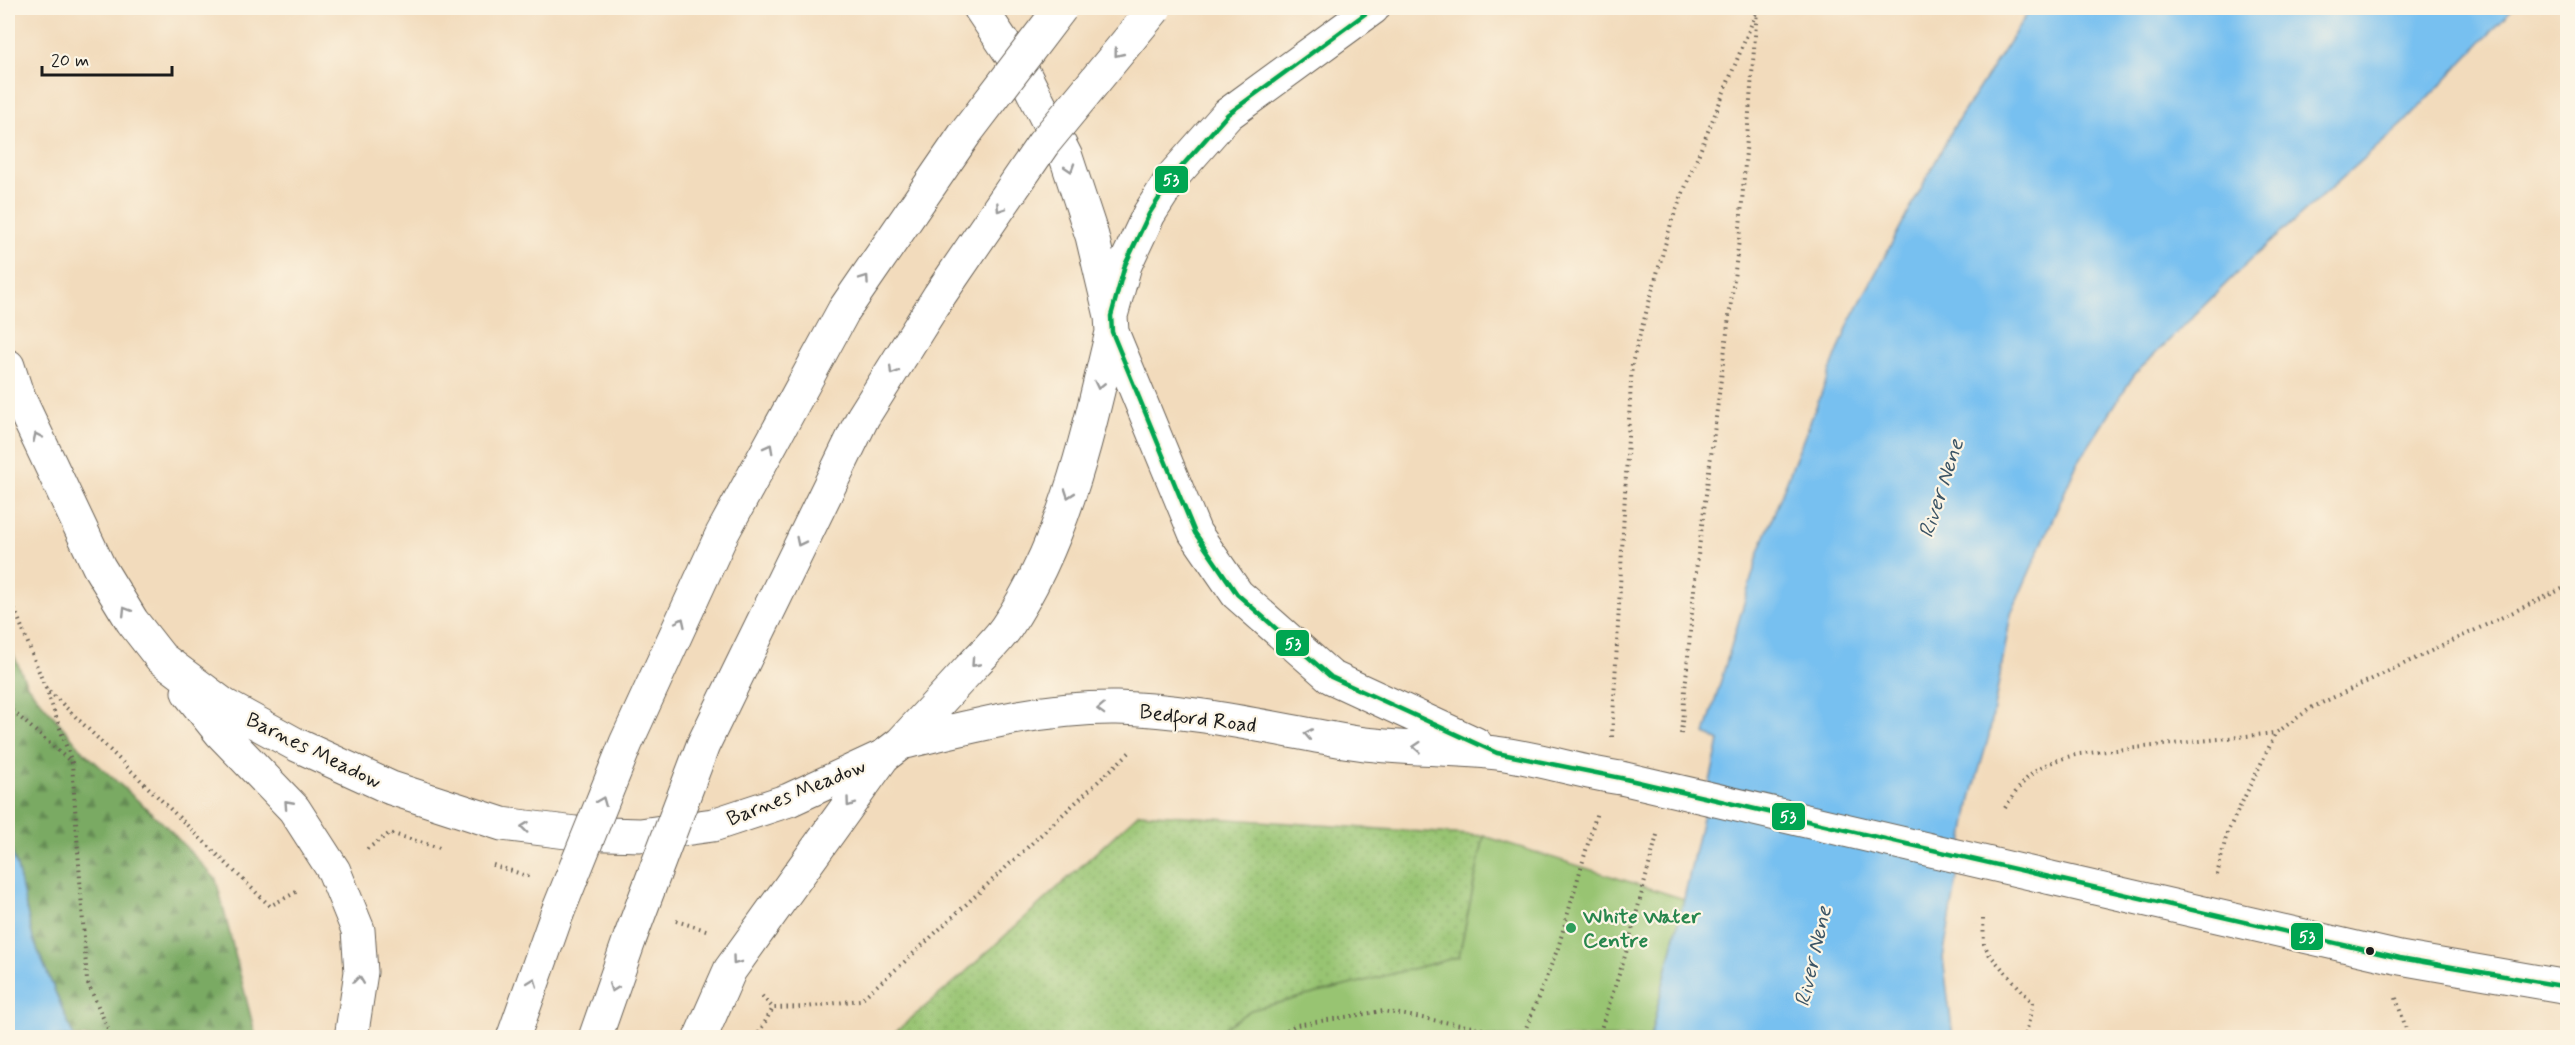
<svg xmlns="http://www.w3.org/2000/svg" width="2575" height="1045" font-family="Mynerve,sans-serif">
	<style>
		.grass { fill: url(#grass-dots); stroke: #5a7047; stroke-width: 1.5 }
		.forest { fill: url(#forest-firs); stroke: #4b6340; stroke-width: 1.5 }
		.garden { fill: #98c472; stroke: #5a7047; stroke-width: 1.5 }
		.water { fill: #77c0f0; stroke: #4a6e86; stroke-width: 1.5 }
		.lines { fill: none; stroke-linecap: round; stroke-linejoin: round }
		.highway-casing { stroke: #675f54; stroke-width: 35 }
		.path { stroke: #675f54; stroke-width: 4; stroke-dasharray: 1.5 4.5; stroke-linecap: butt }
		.highway { stroke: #fff; stroke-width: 33 }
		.highway-bridge-casing { stroke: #675f54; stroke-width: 35; stroke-linecap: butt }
		.highway-bridge { stroke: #fff; stroke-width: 33 }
		.bus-1-casing { stroke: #fcf5e5; stroke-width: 9 }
		.bus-1 { stroke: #00a651; stroke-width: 4.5 }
		.oneway { stroke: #999 }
		.leisure-dot { fill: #2e9e5b; stroke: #fcf5e5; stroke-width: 2 }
		.bus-dot { fill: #1c1c1c; stroke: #fcf5e5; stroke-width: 2 }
		.labels { text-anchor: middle; stroke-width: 4.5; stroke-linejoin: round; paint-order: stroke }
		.street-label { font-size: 21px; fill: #1c1c1c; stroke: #fcf5e5 }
		.leisure-label { font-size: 21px; font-weight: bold; fill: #27864d; stroke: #fcf5e5; text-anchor: start }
		.water-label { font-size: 22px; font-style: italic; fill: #3c5566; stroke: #fcf5e5 }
		.line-badge { stroke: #fcf5e5; stroke-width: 2 }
		.badge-label { font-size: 16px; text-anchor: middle; font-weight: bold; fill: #fff }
	</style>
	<defs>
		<pattern id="grass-dots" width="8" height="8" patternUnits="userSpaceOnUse" patternTransform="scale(1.5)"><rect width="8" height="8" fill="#98c472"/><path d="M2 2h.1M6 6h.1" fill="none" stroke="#82a862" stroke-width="1.8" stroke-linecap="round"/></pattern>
		<pattern id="forest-firs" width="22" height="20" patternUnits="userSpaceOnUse" patternTransform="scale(1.5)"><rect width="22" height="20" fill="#7aaa64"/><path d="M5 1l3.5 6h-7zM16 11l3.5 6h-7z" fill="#638a52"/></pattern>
	</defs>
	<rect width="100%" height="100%" fill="#fcf5e5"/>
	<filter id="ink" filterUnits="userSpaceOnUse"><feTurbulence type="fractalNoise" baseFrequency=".0167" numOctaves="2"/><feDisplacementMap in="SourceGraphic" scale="12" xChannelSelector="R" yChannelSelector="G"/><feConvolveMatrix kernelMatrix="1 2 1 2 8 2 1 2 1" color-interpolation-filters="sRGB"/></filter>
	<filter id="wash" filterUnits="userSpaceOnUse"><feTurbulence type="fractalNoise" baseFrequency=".008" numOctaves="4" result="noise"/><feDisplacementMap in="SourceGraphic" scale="24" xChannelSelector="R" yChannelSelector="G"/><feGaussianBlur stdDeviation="1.35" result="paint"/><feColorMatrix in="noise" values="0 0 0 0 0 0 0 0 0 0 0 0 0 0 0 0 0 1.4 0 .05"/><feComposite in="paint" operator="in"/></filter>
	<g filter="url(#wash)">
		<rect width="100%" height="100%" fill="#f2dbbc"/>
		<path class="grass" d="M1139,813L1484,836L1459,957L1251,1010L1211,1037L888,1038L959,978Z"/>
		<path class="forest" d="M8,642L27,685L84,752L164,824L216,879L256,1037H74L33,939L17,867L8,841Z"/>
		<path class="garden" d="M1484,836L1684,899L1650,1037H1211L1251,1010L1459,957Z"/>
		<path class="water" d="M2031,8H2514L2403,124L2248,262L2134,375L2077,464L2011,614L1989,736L1971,798L1943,958L1953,1037L1650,1038L1684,899L1719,741L1705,734L1760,549L1849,323L1955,125Z
			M8,841L17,867L33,939L74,1037H8Z"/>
	</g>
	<g filter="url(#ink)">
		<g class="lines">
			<g class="highway-casing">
				<path id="highway" d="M1112,312L1125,265L1149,214L1174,175L1228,114L1373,8
					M1112,332L1195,533L1237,594L1331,677L1476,744
					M8,366L17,394L99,567L132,621L161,658L224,705L297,745L391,788L502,824L575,833L640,835L713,825L789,800L884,756L901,743C925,717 949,691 973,665C984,653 997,641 1006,628C1066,539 1088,433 1112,332L1111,316L1092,236L1066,157L1023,72L980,8
					M188,692L220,732L294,809L334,871L358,930L361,972L351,1038
					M901,743C972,726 1044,707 1117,708C1196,710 1273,729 1351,742C1399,750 1448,747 1496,753C1538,758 1579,772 1621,778
					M2047,877L2400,958L2568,987
					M513,1038L557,914
					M595,1038L630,938
					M700,1038L730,970L883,757"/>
			</g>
			<path class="path" d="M8,592L45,687L270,906L300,890
				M46,688L72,763
				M8,707L72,763L87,981L112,1038
				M1681,734L1695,579L1739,240L1757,11
				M1612,737L1632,363L1672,220L1758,8
				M2005,808C2028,772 2038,764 2079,754L2275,733
				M367,849L390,833L443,849
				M493,865L531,877
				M2217,875L2227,833L2276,733L2311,708L2568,586
				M1983,919L1984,944L1989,954L2033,1003L2025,1038
				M676,921L709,931
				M762,996L773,1008
				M2396,998L2409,1038
				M756,1038L773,1008L806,1007L860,1000L901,965L1132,750
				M1271,1038L1296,1025L1383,1011L1522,1036
				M1522,1038L1558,948L1597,812
				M1598,1038L1626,953L1657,835"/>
			<use href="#highway" class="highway"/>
			<g class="highway-bridge-casing">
				<path id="highway-bridge" d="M1621,778L2047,877
					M557,914L626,743L722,534L844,310L965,134L1061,8
					M630,938L703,745L863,417L939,296L1043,144L1155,8"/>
			</g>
			<use href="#highway-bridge" class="highway-bridge"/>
			<g class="bus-1-casing">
				<path id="bus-1" d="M1373,8L1228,114L1174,175L1149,214L1125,265L1111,316L1112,332L1195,533L1237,594L1331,677L1497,753L1621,778L2400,958L2568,987"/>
			</g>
			<use href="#bus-1" class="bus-1"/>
		</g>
		<defs><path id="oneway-chevron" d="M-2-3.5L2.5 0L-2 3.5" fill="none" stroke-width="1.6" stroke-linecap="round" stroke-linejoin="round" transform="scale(1.5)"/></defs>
		<g class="oneway">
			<use href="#oneway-chevron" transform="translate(1118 53) rotate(129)"/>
			<use href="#oneway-chevron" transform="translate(1070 168) rotate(72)"/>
			<use href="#oneway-chevron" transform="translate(1000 208) rotate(124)"/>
			<use href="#oneway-chevron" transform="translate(865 279) rotate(-55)"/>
			<use href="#oneway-chevron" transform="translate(893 371) rotate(122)"/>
			<use href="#oneway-chevron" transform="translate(1099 385) rotate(103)"/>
			<use href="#oneway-chevron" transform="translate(37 437) rotate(-115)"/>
			<use href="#oneway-chevron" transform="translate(769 448) rotate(-62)"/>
			<use href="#oneway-chevron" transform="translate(1069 494) rotate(109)"/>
			<use href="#oneway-chevron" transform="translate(800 542) rotate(116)"/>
			<use href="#oneway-chevron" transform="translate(126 611) rotate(-122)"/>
			<use href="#oneway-chevron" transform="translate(681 622) rotate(-65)"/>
			<use href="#oneway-chevron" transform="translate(975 663) rotate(132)"/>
			<use href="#oneway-chevron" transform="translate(1101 709) rotate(178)"/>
			<use href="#oneway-chevron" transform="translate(1308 734) rotate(-169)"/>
			<use href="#oneway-chevron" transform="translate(1417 747) rotate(-176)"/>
			<use href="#oneway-chevron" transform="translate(602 801) rotate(-68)"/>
			<use href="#oneway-chevron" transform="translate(850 803) rotate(126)"/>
			<use href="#oneway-chevron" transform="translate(288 804) rotate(-132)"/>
			<use href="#oneway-chevron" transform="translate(525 827) rotate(-173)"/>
			<use href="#oneway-chevron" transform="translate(736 961) rotate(126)"/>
			<use href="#oneway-chevron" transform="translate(359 980) rotate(-83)"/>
			<use href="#oneway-chevron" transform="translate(533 982) rotate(-70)"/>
			<use href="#oneway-chevron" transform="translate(613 988) rotate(110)"/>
		</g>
	</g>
	<circle class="leisure-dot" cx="1571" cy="928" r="6"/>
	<circle class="bus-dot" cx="2370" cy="951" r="5"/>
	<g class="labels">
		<g class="street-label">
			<text transform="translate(1198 718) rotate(7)" y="7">Bedford Road</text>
			<text transform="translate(314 750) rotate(26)" y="7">Barnes Meadow</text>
			<text transform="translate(796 792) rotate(-22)" y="7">Barnes Meadow</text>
		</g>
		<g class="leisure-label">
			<text x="1583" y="923">White Water<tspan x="1583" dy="24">Centre</tspan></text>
		</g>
		<g class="water-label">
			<text transform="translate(1940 488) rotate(-72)" y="8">River Nene</text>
			<text transform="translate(1812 956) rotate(-77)" y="8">River Nene</text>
		</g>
	</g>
	<g class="line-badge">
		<rect x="1154" y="165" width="35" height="29" rx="6" fill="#00a651"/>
		<rect x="1275" y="629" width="35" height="28" rx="6" fill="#00a651"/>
		<rect x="1771" y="802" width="35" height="29" rx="6" fill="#00a651"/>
		<rect x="2290" y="922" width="34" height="29" rx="6" fill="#00a651"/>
	</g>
	<g class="badge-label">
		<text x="1171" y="185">53</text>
		<text x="1293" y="649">53</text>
		<text x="1788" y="822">53</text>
		<text x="2307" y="942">53</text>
	</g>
	<rect width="2575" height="1045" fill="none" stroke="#fcf5e5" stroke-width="30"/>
	<path d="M42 66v9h130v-9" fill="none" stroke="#1c1c1c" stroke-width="3"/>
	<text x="51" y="66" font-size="18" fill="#1c1c1c" stroke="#fcf5e5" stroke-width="4.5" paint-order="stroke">20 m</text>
</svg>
